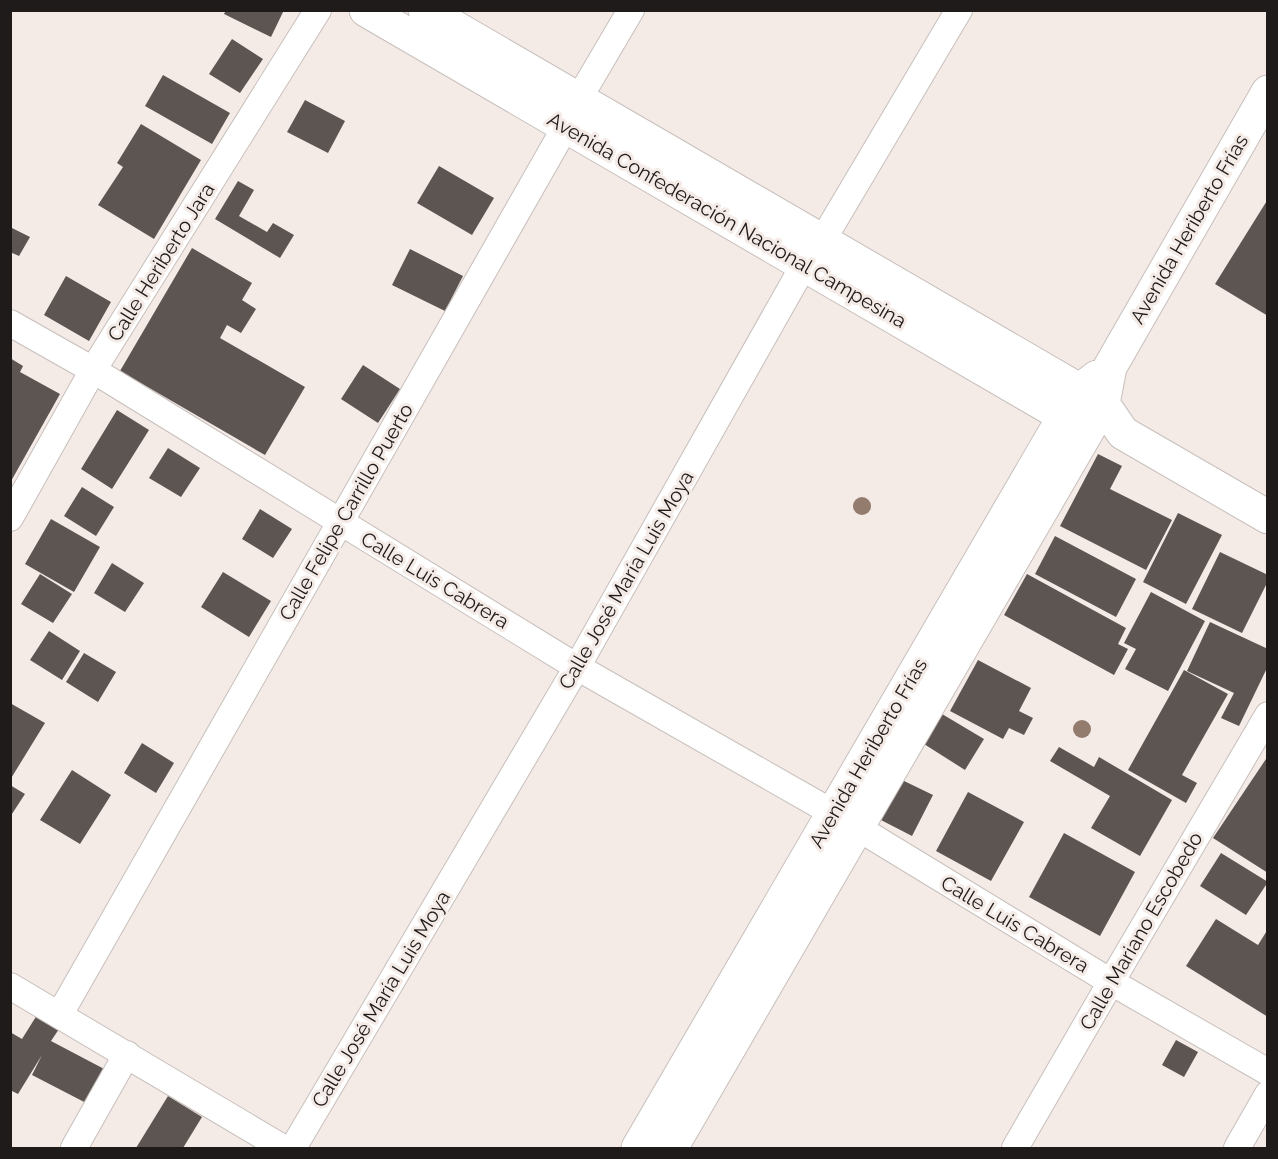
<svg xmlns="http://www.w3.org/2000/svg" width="1278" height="1159" font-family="Raleway,sans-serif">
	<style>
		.building { fill: #5c5551 }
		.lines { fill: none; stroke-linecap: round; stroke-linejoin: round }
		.minor-casing { stroke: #c7bfbb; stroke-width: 28 }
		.tertiary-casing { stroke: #c7bfbb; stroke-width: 35 }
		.minor { stroke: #fff; stroke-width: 26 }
		.tertiary { stroke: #fff; stroke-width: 33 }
		.tree { fill: #937c6e }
		.labels { text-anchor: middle; stroke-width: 6; stroke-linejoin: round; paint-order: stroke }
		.street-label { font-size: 20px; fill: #1e1b1a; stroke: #f4ebe7 }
	</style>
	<rect width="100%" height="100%" fill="#f4ebe7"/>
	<path class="building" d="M226,10H284L271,37L224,14Z
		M232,39L263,59L240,93L209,74Z
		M163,75L230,113L212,144L145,106Z
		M305,100L345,121L328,153L287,132Z
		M141,124L201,160L154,239L98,205L123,167L117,163Z
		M439,166L494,198L472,235L417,203Z
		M238,181L254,190L239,216L267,232L273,223L294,235L280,258L215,219Z
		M1268,199V316L1215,284Z
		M10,227L30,237L19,256L10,252Z
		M192,248L252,283L242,300L256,309L241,333L227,325L220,338L305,387L265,455L120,371Z
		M410,249L463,276L445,311L392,285Z
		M66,276L111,302L89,341L44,315Z
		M10,358L23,366L20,372L60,394L10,483Z
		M363,365L400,389L378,423L341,399Z
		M117,410L149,430L112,489L81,469Z
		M168,448L200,468L181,497L149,478Z
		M1098,454L1122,466L1110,489L1172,520L1146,570L1060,526Z
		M82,487L114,507L96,536L64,516Z
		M260,509L292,529L273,558L242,539Z
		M1178,513L1222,535L1186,604L1143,582Z
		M51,519L100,547L74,592L25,564Z
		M1055,536L1136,579L1116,617L1035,574Z
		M1220,552L1268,575V581L1242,633L1192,609Z
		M112,563L144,583L125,612L94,593Z
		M223,572L271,601L249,637L201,607Z
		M40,574L72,594L53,623L21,604Z
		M1027,574L1126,628L1118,644L1128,649L1114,675L1004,615Z
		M1151,592L1205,621L1168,691L1125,669L1136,649L1124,643Z
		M1210,622L1268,649V666L1239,726L1221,718L1234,693L1187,671Z
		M49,631L80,651L62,680L30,660Z
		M84,653L116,672L98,702L66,682Z
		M978,660L1031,688L1019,711L1033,718L1024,735L1009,728L1003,739L950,711Z
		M1184,670L1228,694L1182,775L1197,783L1186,803L1128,770Z
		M10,703L45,723L10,780Z
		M942,714L984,739L965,770L924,744Z
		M142,743L174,763L156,793L124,773Z
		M1059,747L1094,767L1099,757L1172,800L1140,856L1091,828L1110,796L1050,761Z
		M1268,756V873L1213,838Z
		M72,770L111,795L80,844L40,820Z
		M900,779L933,795L912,836L879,819Z
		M10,785L25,794L10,817Z
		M968,792L1024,822L991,881L936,851Z
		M1064,833L1135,872L1100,936L1029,897Z
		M1221,853L1268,882L1246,915L1200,886Z
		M1216,919L1258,945L1268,929V1017L1186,966Z
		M37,1015L59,1029L51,1041L108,1071L90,1105L32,1075L42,1055L18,1094L10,1090V1032L22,1039Z
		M1176,1040L1198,1052L1184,1077L1162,1065Z
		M168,1096L202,1117L183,1148H136Z"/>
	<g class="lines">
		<g class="minor-casing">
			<path id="minor" d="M10,323L93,370L577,667L833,813
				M10,518L93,370L318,10
				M858,828L1111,982L1268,1072
				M10,986L283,1148
				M60,1014L566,126L578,100L631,10
				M74,1148L127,1054
				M293,1148L577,667L804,265L822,241L959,10
				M1015,1148L1111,982L1268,715
				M1237,1148L1268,1094"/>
		</g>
		<g class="tertiary-casing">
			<path id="tertiary" d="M366,10L1083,427
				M425,10L1103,404L1123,433L1268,517
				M638,1148L1079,391L1097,377
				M671,1148L1103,404L1110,367L1268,92"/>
		</g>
		<use href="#minor" class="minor"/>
		<use href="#tertiary" class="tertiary"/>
	</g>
	<g class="tree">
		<circle cx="862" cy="506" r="9"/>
		<circle cx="1082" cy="729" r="9"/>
	</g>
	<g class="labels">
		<g class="street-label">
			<text transform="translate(727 220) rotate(30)" y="7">Avenida Confederación Nacional Campesina</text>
			<text transform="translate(1189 229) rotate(-60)" y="7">Avenida Heriberto Frías</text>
			<text transform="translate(161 262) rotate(-58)" y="7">Calle Heriberto Jara</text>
			<text transform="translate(346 512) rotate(-60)" y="7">Calle Felipe Carrillo Puerto</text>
			<text transform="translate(435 580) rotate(31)" y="7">Calle Luis Cabrera</text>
			<text transform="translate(626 580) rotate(-60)" y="7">Calle José María Luis Moya</text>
			<text transform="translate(868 753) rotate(-60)" y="7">Avenida Heriberto Frías</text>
			<text transform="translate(1015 924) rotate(31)" y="7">Calle Luis Cabrera</text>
			<text transform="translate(1141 931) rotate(-60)" y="7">Calle Mariano Escobedo</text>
			<text transform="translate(381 999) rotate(-59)" y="7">Calle José María Luis Moya</text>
		</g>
	</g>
	<rect width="1278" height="1159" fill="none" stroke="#1e1b1a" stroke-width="24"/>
</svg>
